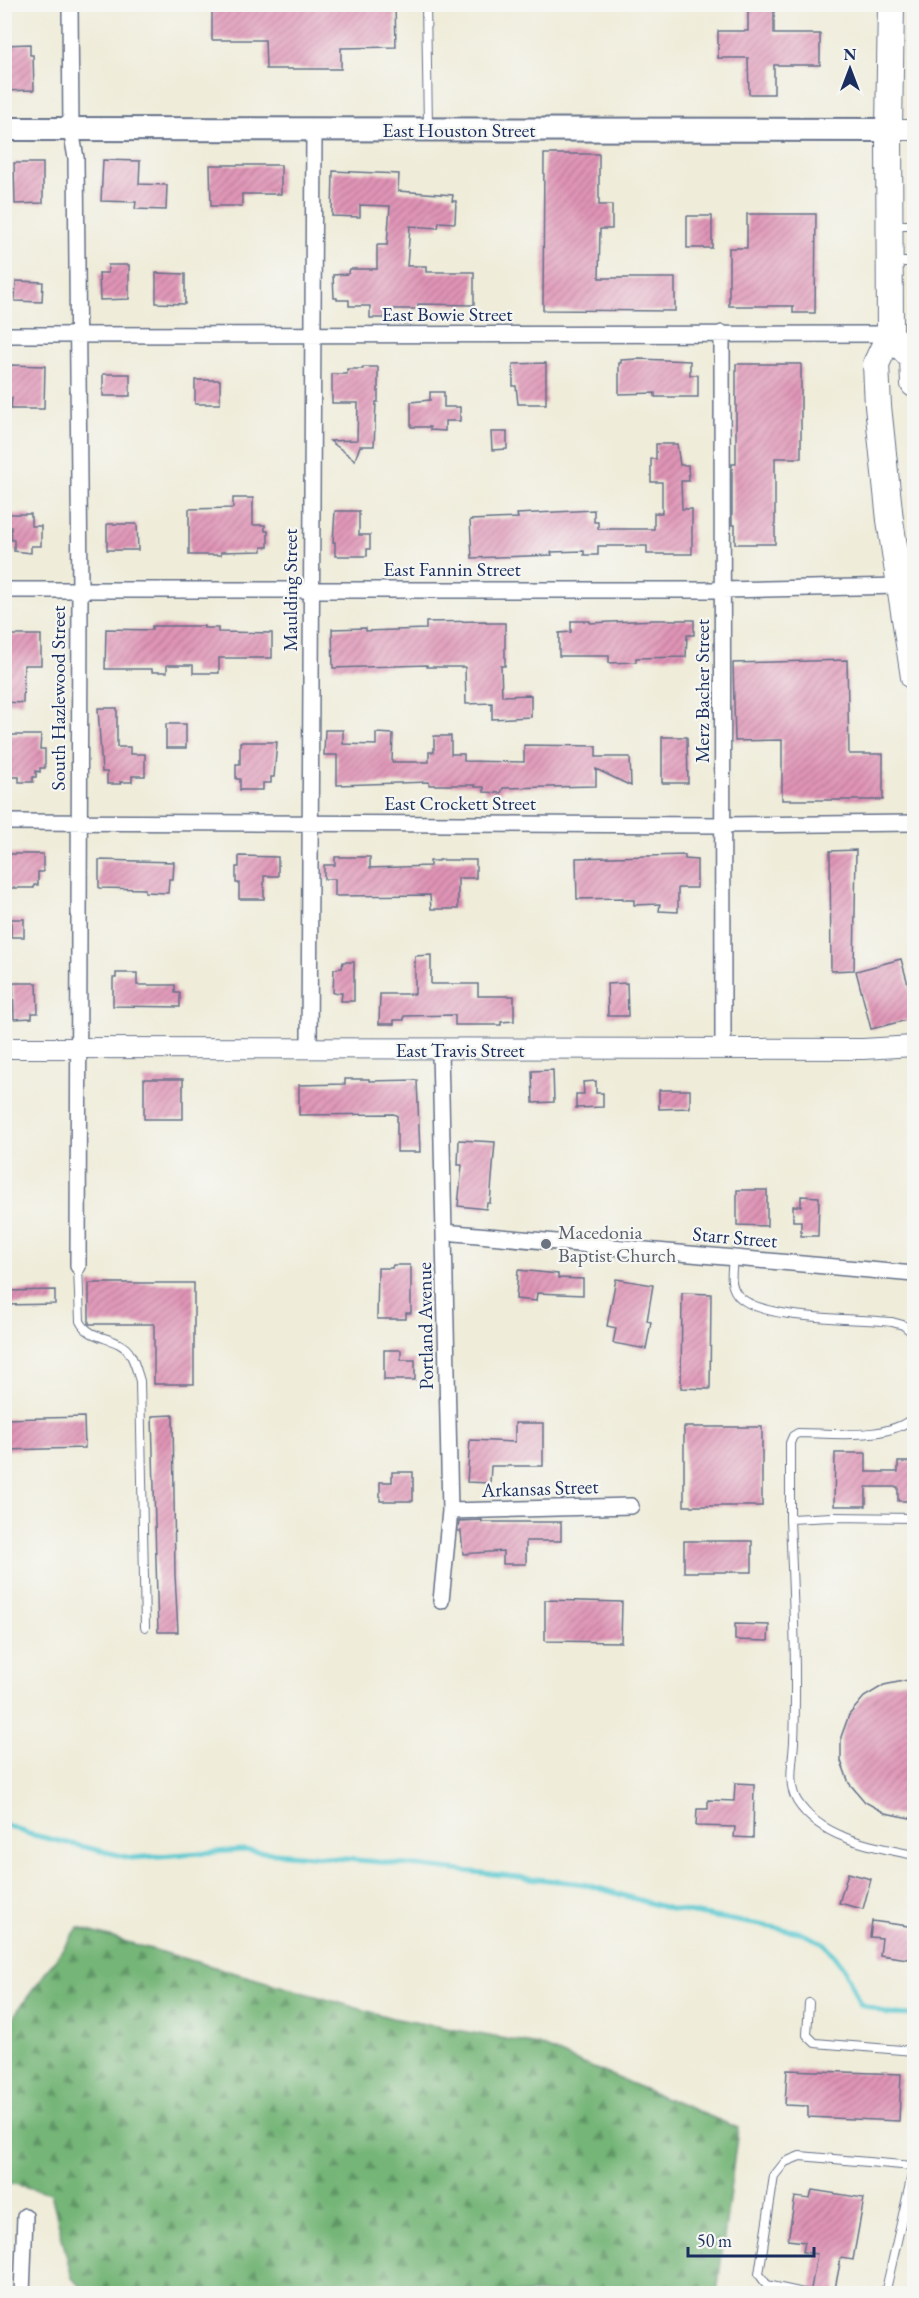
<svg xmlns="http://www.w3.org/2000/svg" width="919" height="2298" font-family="'EB Garamond',serif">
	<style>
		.forest { fill: url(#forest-firs); stroke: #48726a; stroke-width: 1.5 }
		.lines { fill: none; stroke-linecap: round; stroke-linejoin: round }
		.stream { stroke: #5cc9d1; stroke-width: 5 }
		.building { fill: url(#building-hatch) }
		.service-casing { stroke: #657189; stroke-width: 10 }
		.minor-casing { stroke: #657189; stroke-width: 18 }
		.tertiary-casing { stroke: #657189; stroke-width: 22 }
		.secondary-casing { stroke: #657189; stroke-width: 26 }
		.trunk-casing { stroke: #657189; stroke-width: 28 }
		.service { stroke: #fff; stroke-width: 8 }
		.minor { stroke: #fff; stroke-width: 15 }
		.tertiary { stroke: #fff; stroke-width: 20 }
		.secondary { stroke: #fff; stroke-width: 22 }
		.trunk { stroke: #fff; stroke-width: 26 }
		.worship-dot { fill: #6b7280; stroke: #f6f6f2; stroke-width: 2 }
		.labels { text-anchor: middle; stroke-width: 4.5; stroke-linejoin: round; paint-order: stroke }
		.street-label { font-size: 20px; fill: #1b2f5e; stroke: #f6f6f2 }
		.worship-label { font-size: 20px; fill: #5b616d; stroke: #f6f6f2; text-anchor: start }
	</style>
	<defs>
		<pattern id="forest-firs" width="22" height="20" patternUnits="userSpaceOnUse" patternTransform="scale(1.5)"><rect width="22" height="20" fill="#74b577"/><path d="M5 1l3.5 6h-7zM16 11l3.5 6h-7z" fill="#5e9465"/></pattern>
		<pattern id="building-hatch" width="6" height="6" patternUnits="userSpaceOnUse" patternTransform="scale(1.5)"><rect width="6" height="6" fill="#e094b6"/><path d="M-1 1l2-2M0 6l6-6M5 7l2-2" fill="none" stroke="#b57997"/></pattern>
	</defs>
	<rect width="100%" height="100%" fill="#f6f6f2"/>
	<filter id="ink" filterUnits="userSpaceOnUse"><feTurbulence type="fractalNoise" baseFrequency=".0167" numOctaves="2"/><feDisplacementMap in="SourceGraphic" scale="12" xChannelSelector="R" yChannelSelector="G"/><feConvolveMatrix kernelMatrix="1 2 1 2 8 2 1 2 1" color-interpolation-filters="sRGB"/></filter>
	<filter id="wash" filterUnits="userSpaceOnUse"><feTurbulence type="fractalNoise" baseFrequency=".008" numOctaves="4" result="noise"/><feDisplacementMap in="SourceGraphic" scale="24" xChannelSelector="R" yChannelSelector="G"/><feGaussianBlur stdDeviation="1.35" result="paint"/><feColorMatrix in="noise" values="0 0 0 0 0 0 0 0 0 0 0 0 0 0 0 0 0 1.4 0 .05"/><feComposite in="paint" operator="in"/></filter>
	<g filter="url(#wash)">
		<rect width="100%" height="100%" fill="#efecd9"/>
		<path class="forest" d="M78,1928L392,2018L538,2045L738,2128L717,2293H86L72,2278L51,2193L6,2182L4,2184L5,2028Z"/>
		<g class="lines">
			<path class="stream" d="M4,1824L29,1834L131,1858L242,1850L380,1862L584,1884L670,1909L799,1932L825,1944L845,1970L860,2004L888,2014L914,2015"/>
		</g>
		<g id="blocks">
			<path class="building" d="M212,4H395L396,47L341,48V69H266L265,40H212Z
				M748,8H774V34H820V65H774V94H749L748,58H718V31H748Z
				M30,44V55H33L34,90L4,91V45Z
				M544,154H599V205H612V229H600L599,278H675V311L543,310Z
				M103,160L140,161L139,184L167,185L166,210L135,209L136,202L101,201Z
				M14,163H43V203L15,204Z
				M210,165H281V194H242V206H211Z
				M333,171L399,174L398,191L453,195L452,201H456L455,223L439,222L438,228L410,226L407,266H426V272H474V305L418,304V309H386L385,318H370V306H349V300H337V298H334L333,275L348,274L350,269H377V245H387L390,206L360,205V217L332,216Z
				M747,214H816L815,313H793V306H729V248H747Z
				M687,216H712V248H687Z
				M108,265H129V299L100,300L99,273H108Z
				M156,273L185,274V304L156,303Z
				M16,281L43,282L42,302L15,301Z
				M639,359L690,361V375H698V397H655V393L619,394V363H621V360Z
				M546,363V404H518L516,386H513V364Z
				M736,364H801V458H775V544H735V525H732V464H736Z
				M8,365L45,366L44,409H11L12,398H8Z
				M363,367H378V402H376L374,446H360L355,460L330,441L357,440L358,403H332V374H347V369H363Z
				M103,374H130V396H103Z
				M195,380H220V404H195Z
				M430,392H444V407H460V421H445V431L430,430V427H411V402L430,400Z
				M491,432H507V449L492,450Z
				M656,444H677L680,465H688L689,481H681L682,509H692V554H647V546H598V555H584V551L551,552L552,555L472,558L470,520L518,518L517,514L594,510V522H598V529H654V513H662V482H651V459H656Z
				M233,498H253V525H265V531H268V547H262V551L221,552V555H189V509L233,508Z
				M335,511H359V535H370V549H367V556H335V542H333Z
				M6,514H31V526H41V546H31V553L14,551V540H11V527H7Z
				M107,524H137L138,550H107Z
				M655,620H694V635H687L686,657L636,658V662L609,663V656H559V633L571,632V621H590V623Z
				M486,621V623H505V666H501L502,696L531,695V717L492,719V703L466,704L465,667H427V665L333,668L332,629L366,628V631L426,629V622Z
				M152,626H204V628H218V632L272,633V658H219V673H193V665H167V672H152V669H105L106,629L152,630Z
				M6,635H41V665H24L23,703L4,702Z
				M847,660L849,754H883V800H782V740L735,741L733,663Z
				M98,708H117V747H130V754H145V776H132V782H120L121,784H107V772H102Z
				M166,724H186V748H166Z
				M325,730H343V744L376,745V733L393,734L392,762H429V752H434V736H451V754H464V761L524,762V745L596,746V757H630L631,786L596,769V786L503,788L501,793L484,792V787H475V785H429V782L337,785V755H324Z
				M4,735H41L40,749H45V768H40V772L36,771V777H33V782H19V777H4Z
				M662,737H687L688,783H662Z
				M240,742H277L274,777H271V783H263V790H240V779H236V764H240Z
				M856,850L854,970L831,971L830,851Z
				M4,854H43V872H38V885H34V888H4Z
				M685,855V859L697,860V888H678V912L659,911L660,904L634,905V900H623V898L577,899L576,858Z
				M239,856L278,857V876H264V899H239V883H236V867H239Z
				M335,857H370V868L430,866V861H439V860H476V878H458V909H431L430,895L335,896V879H324V865H335Z
				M99,860L174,862L173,879H169L168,893L145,892V889L99,888Z
				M11,919H24V937H11Z
				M431,955V984H478V996H514V1021L501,1022V1025H455V1015L404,1016V1020H394V1024H379L380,994H415V956Z
				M901,959L915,1009V1018L871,1029L856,971Z
				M343,962H354V1001H341L342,993H333L334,969L342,968Z
				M116,973H137V985H175V993H180V1007L113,1006V978H116Z
				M13,983H37L38,1013H32V1018L14,1019Z
				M627,983L628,1016H608L607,984Z
				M553,1070L554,1102L533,1103L532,1071Z
				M144,1079H183V1119H144Z
				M345,1079H369V1081L417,1080L420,1152H397V1115L393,1114L299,1115V1085L345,1084Z
				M596,1081V1093H603V1107L576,1108V1094H584L583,1082Z
				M659,1090H690V1108L659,1109Z
				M459,1140L495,1142L490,1203H487L486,1209L458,1206L462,1165H458Z
				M737,1190H767V1226L737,1225Z
				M801,1196L819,1197L818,1236H801V1221H793V1206H801Z
				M393,1265H410L411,1268V1313H406V1319H377L378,1268H392Z
				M518,1270L558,1274V1278L583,1279V1295L537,1293L536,1301L516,1299Z
				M616,1279L653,1285L647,1321L651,1322L646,1349L613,1343L616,1328L607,1326Z
				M89,1283H194V1384H154V1324H89Z
				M55,1290V1304L4,1305V1291Z
				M682,1293L711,1294L710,1389L681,1388Z
				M384,1350H401V1360H415V1380H384Z
				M173,1415L175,1575L178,1632H158L152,1416Z
				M84,1417L85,1448L4,1450V1419Z
				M515,1423H543V1466H491L490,1483L467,1482L470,1440L515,1442Z
				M684,1427H762V1506H684Z
				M835,1453H866V1472H898V1462H915V1501H898V1487H866V1506H834Z
				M392,1472H413V1501H380V1482H392Z
				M482,1520V1522H561V1541H526V1564H503V1551L463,1554L461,1531H458L459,1521Z
				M684,1541H752V1572H684Z
				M545,1600L622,1602L621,1642L545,1641Z
				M735,1624L769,1625L768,1641L735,1640Z
				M908,1680L915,1681V1819L885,1813L865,1802L849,1783L841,1761V1737L849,1715L864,1697L884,1685Z
				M735,1783L754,1784L753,1838L734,1837L735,1827L696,1826L697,1809H708V1800L734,1801Z
				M848,1873L871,1879L863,1909L839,1903Z
				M872,1921L915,1927V1960L880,1955L882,1938L870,1937Z
				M787,2070L901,2074L899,2121L808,2117V2106L785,2105Z
				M812,2190L864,2198L853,2260L841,2258L834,2294H814L811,2289L817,2254L803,2252L805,2242L788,2240L795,2197L810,2199Z"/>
		</g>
	</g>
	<g filter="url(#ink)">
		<use href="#blocks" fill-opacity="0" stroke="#657189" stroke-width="1.5"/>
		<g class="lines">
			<g class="service-casing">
				<path id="service" d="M426,4L428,126
					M894,225H914
					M894,262H914
					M733,1258C732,1270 729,1284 737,1294C757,1321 859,1318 892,1322L903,1325L914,1334
					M78,1266L80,1321C90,1342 119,1335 130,1354C135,1362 137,1372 140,1381L145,1627
					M914,1417C888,1441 831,1433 798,1433L793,1436L790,1443V1519L832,1517L914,1518
					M790,1519C793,1593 797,1668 794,1742C793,1761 787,1784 797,1801C821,1839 875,1847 914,1855
					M809,2003L807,2035L815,2043L914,2051
					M808,2294L767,2285L759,2274L774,2176L785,2162L800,2156L913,2166
					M885,2294L914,2166"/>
			</g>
			<g class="minor-casing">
				<path id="minor" d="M70,4L71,130L76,158L80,590L78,1266
					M722,333L723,1049
					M4,335L890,334
					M4,590H722L900,586
					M4,822L723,825L914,823
					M309,1049L314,131
					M440,1050L450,1511L441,1601
					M444,1232L914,1274
					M450,1511L631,1506
					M22,2294L25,2216"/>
			</g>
			<g class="tertiary-casing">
				<path id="tertiary" d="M889,130H914
					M4,1048L863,1049L914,1046"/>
			</g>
			<g class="secondary-casing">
				<path id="secondary" d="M4,129L889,130"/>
			</g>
			<g class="trunk-casing">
				<path id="trunk" d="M891,4L889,130L890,334L876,364L878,406L890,520L914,677
					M890,334L913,359L914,384"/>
			</g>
			<use href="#service" class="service"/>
			<use href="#minor" class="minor"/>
			<use href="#tertiary" class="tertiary"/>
			<use href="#secondary" class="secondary"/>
			<use href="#trunk" class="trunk"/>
		</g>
	</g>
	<circle class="worship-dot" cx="546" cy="1244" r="6"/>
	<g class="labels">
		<g class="street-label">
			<text x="459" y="137">East Houston Street</text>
			<text x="447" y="321">East Bowie Street</text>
			<text x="452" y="576">East Fannin Street</text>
			<text transform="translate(290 590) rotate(-90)" y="7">Maulding Street</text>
			<text transform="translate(702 691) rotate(-90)" y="7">Merz Bacher Street</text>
			<text transform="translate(58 698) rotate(-90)" y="7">South Hazlewood Street</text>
			<text x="460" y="810">East Crockett Street</text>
			<text x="460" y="1057">East Travis Street</text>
			<text transform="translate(735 1237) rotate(5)" y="7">Starr Street</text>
			<text transform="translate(425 1326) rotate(-91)" y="7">Portland Avenue</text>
			<text transform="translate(540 1488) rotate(-2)" y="7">Arkansas Street</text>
		</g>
		<g class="worship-label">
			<text x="558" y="1239">Macedonia<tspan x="558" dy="23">Baptist Church</tspan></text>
		</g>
	</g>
	<rect width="919" height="2298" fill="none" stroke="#f6f6f2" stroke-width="24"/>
	<g transform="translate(850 69)" stroke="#f6f6f2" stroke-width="4.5" paint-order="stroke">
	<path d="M0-4.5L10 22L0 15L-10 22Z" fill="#1b2f5e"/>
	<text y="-9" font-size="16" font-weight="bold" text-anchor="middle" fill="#1b2f5e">N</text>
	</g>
	<path d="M688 2247v9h126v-9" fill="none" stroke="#1b2f5e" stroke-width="3"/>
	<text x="697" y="2247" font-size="18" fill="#1b2f5e" stroke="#f6f6f2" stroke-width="4.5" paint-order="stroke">50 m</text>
</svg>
